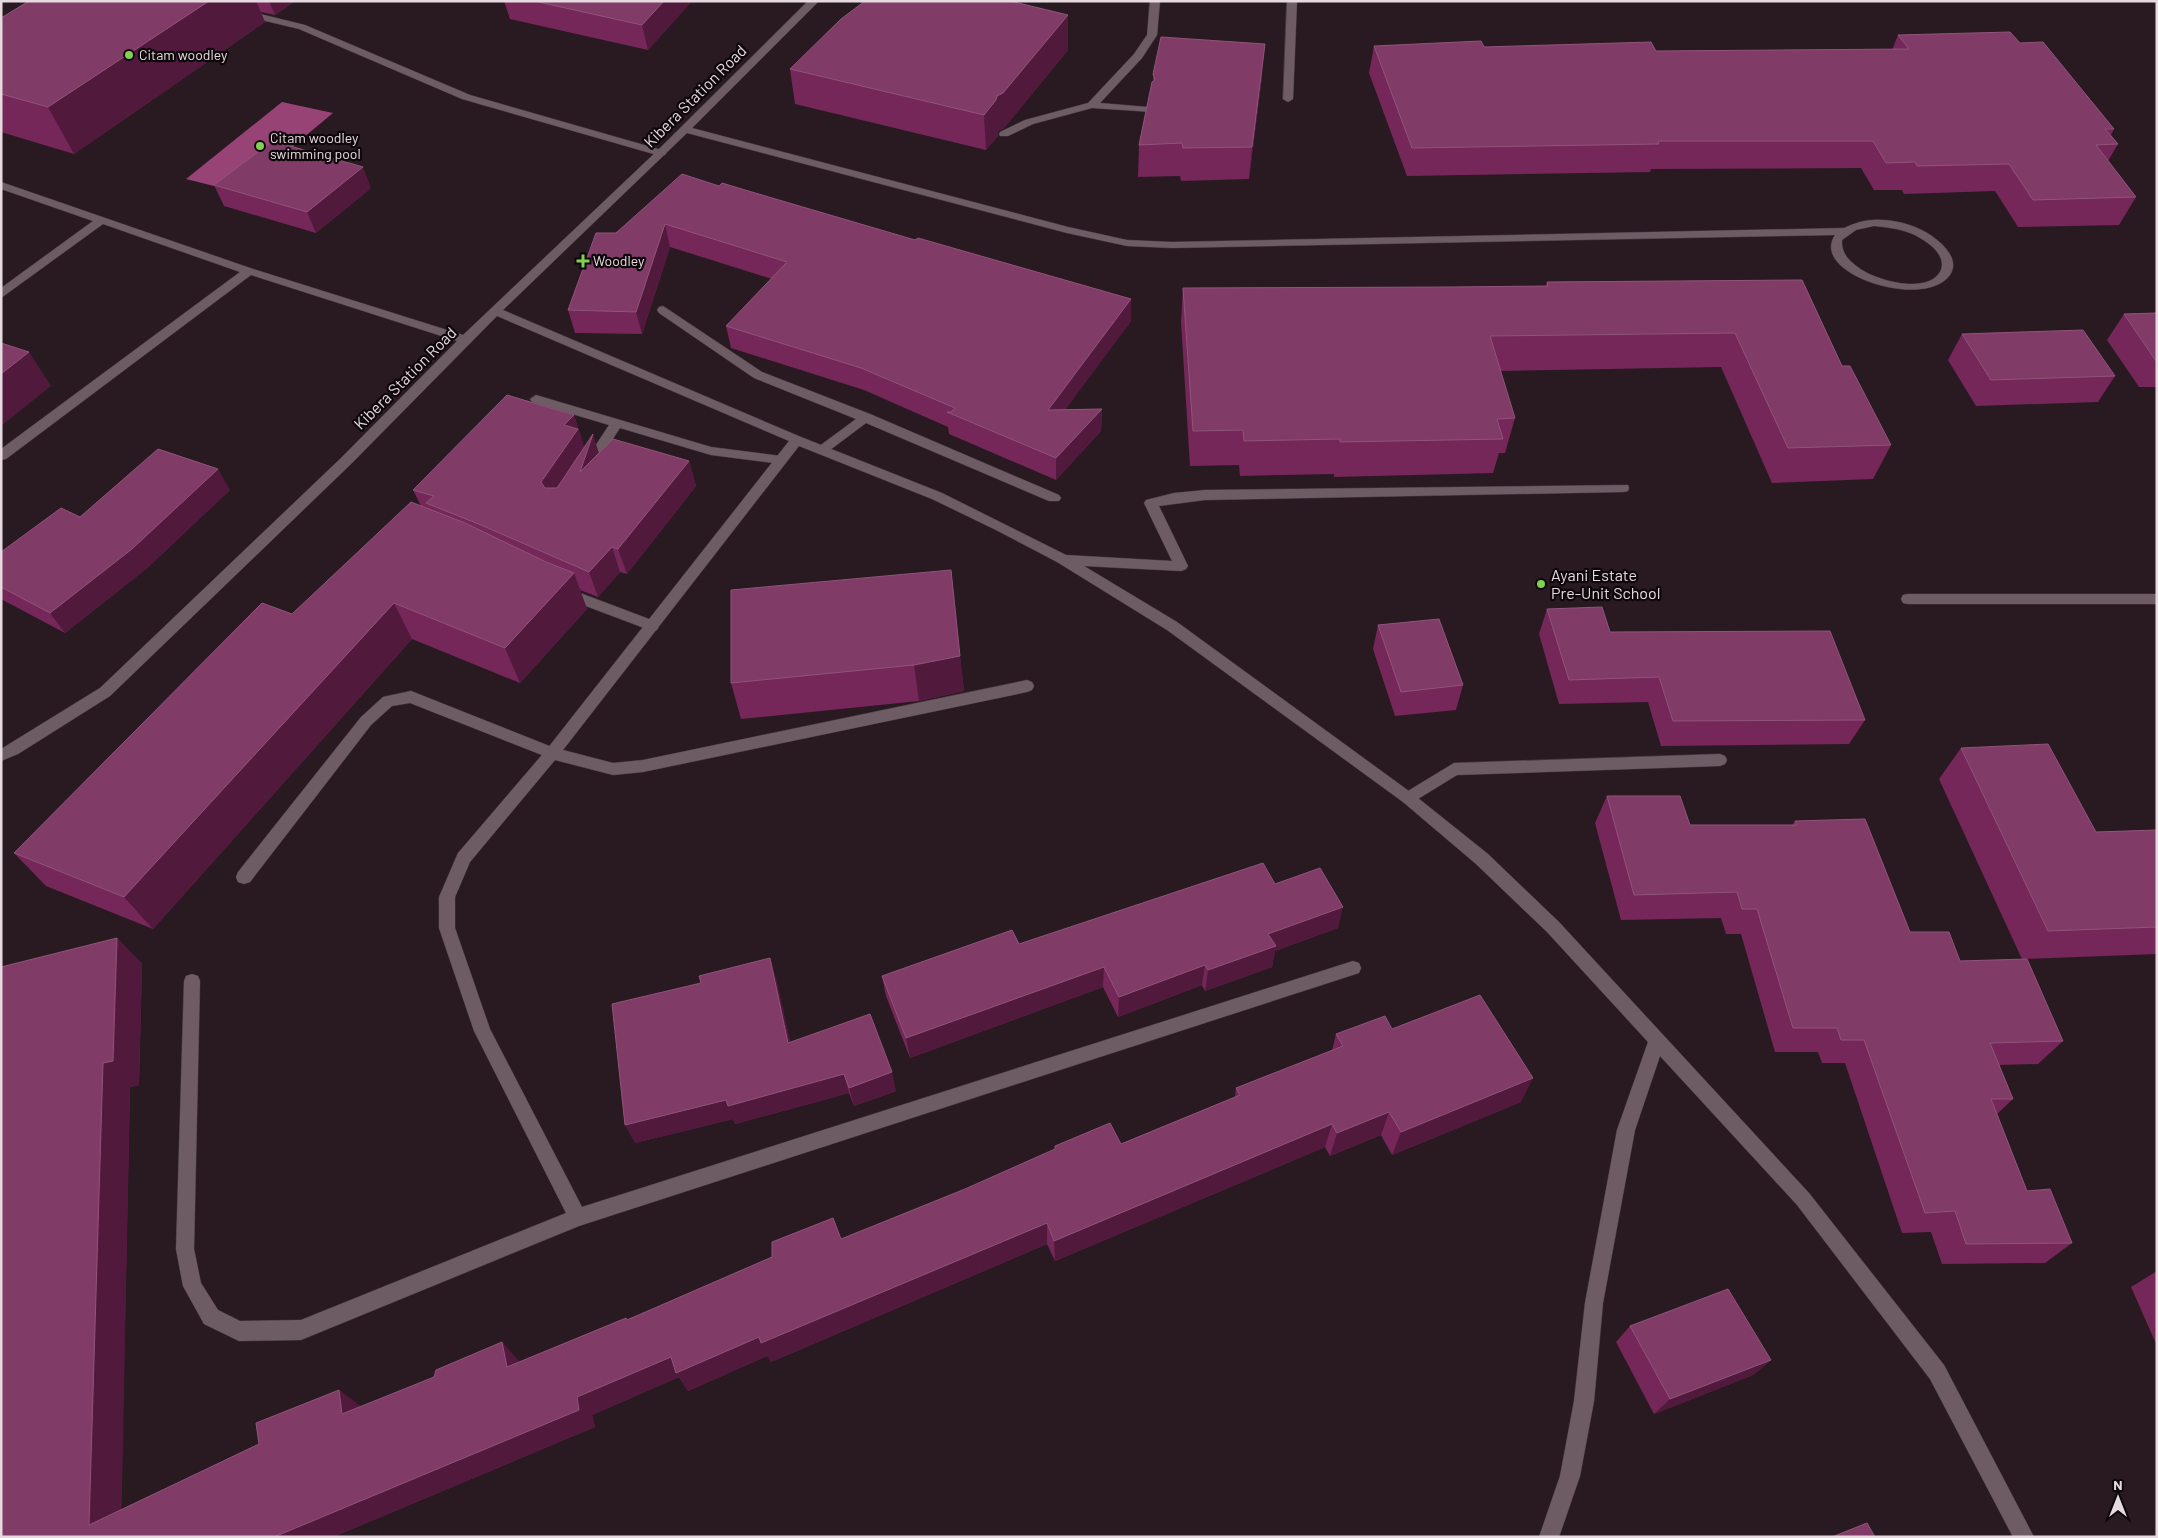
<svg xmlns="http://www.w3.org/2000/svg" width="2158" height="1538" font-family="Barlow,sans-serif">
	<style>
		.water { fill: #974376 }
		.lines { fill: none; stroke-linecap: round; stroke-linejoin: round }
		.service-casing { stroke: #44383f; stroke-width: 1 }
		.minor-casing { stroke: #44383f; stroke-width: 1 }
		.service { fill: #6e5c65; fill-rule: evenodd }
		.minor { fill: #6e5c65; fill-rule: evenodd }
		.wall { fill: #742758 }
		.shaded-wall { fill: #511a3c }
		.building { fill: #803b67; stroke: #90547a }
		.poi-dot { fill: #81d050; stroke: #0d070a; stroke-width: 2 }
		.labels { text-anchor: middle; stroke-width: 4.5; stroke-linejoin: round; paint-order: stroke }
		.far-poi-label { font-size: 14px; fill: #e6dae0; stroke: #0d070a; text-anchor: start }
		.street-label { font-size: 16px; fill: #e6dae0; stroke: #0d070a }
		.poi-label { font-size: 16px; fill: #e6dae0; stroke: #0d070a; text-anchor: start }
	</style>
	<rect width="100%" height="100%" fill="#291a22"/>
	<path class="water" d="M282,102L333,113L238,192L186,179Z"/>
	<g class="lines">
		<g class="service-casing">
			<path id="service" d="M1150,1H1160L1157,35L1142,58L1100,103L1148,107L1152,108V112L1092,108L1033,124L1008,136H1000L999,134L1000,132L1025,120L1088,103L1134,54L1147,35Z
				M1287,1H1297L1293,99L1288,102L1283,99Z
				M244,10L305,25L470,95L665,151L666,153L665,155H657L462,99L299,29L241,15V11Z
				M663,306L762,372L870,414L1059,495L1061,498L1059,501H1049L866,423L826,453H818L816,450L818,447L856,419L754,378L659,313L657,310L659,307Z
				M536,395L711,447L781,456L787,460L781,464L711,455L620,428L593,469L588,470L582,466L609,425L532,402L530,399Z
				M567,588L657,622L659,626L657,630L652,631L562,597L560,593L562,589Z
				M411,691L557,749L559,753L557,757L552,759L547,757L410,703L392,706L371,725L250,882L244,884L238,882L236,877L238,872L361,717L383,697Z
				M1720,754L1725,756L1727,760L1725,764L1720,766L1457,775L1413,802L1408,804L1403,802L1400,798L1403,794L1454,763Z"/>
		</g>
		<g class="minor-casing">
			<path id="minor" d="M808,1H819L692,128L1068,227L1127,240L1172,242L1844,228C1853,224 1863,220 1873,220C1886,219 1903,222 1915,227C1934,234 1970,261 1944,281C1911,306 1810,272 1835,235L1172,248L1127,246L1067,233L687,133L503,310L801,437L942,493L1066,555L1172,561L1144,503L1146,500L1174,493L1205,490L1628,485L1629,488L1628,491L1623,492L1205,500L1159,506L1188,566L1186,569L1181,571L1084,566L1177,622L1413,794L1488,854L1559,922L1809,1193L1944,1365L2034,1537H2013L1930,1379L1797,1205L1660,1056L1635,1130L1603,1303L1594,1401L1580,1476L1559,1537H1539L1560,1476L1574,1401L1585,1303L1617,1130L1648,1042L1547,932L1476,864L1403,802L1167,630L1057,562L996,530L932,499L799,446L563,750L613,763L643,760L1027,680L1032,682L1034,686L1032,690L1027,692L643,772L613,775L555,760L470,862L455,897V928L490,1029L582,1207L1353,961L1359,963L1361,968L1359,973L579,1226L301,1340L239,1341L204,1324L183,1286L176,1249L184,981L186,976L192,974L198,976L200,981L194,1249L201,1283L218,1310L240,1321L301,1320L566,1213L474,1031L439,928V897L458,853L547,749L789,441L497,316L351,464L110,696L18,754L1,761V749L100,688L341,458L457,341L251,275L6,459L1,460V449L240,272L103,224L1,298V288L93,221L1,189V182L253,269L463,335L657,151ZM1874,226C1884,227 1894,228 1904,231C1919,235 1950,253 1940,272C1926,295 1875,280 1859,268C1849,261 1841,253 1842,240L1856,230Z
				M1908,594H2157V604H1908L1903,603L1901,599L1903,595Z"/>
		</g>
		<use href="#service" class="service"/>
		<use href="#minor" class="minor"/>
	</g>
	<path class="wall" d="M29,1H295L275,15L261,12L265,22L74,154L1,132V18Z
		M504,1H692L648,50L510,19Z
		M1898,35L2020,43L2114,129L2111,135L2118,144L2108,161L2136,197L2119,225L2018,227L1995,191L1904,194L1902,190H1874L1861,168L1651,169L1650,172L1407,176L1369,73L1374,46L1484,47L1656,51L1892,50Z
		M1068,50L1004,128L998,131V136L986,150L795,104L790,69Z
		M1153,74L1262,76L1249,179L1181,181L1180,176L1138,177L1139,145L1153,81Z
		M214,185L371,188L316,233L224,206Z
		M719,186L1131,299V321L1065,409H1102L1101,431L1056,480L949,434L948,427L864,390L731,348L726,326L772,279L670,247L642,334L575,333L568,310L616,233Z
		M1802,280L1842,366L1891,445L1873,479L1772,483L1721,367L1500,371L1515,418L1505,453H1499L1493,473L1334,477V474L1240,476L1239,465L1190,466L1181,322L1183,288L1450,287L1546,286L1547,282Z
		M2157,313V387H2139L2107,340L2124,314Z
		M1962,334L2115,376L2098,402L1976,406L1948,360Z
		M574,415L584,447L599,453L689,461L696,486L627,574L620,572L598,597L580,590L587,609L520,683L412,639L153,929L46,886L14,853L292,614L421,506L413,490Z
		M230,490L146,569L65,633L1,599V552L80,517Z
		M1547,609L1610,632L1865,720L1849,744L1661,746L1648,702L1559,704L1539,634Z
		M1378,625L1463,685L1456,710L1395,716L1373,649Z
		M960,656L964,691L919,701L741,719L731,683Z
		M1961,748L2096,832L2157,830V954L2022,959L1939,779Z
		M1607,796L1690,825H1792L1795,821L1910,932L1960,961L2063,1041L2038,1064L1999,1065L2013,1099L1997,1114L2027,1191L2072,1243L2045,1263L1942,1264L1931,1232L1902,1233L1845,1063H1822L1818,1052H1775L1741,934H1726L1721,918L1621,920L1595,823Z
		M1275,884L1338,928L1275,951L1272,967L1205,991L1202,985L1118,1017L1103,987L910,1058L886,996L882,976Z
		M117,938L142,964L139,1085L130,1087L121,1510L259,1444L339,1390L361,1407L434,1377L502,1342L519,1362L628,1319L841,1239L1121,1144L1235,1097L1236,1088L1332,1051L1336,1034L1392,1029L1521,1102L1392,1155L1381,1135L1330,1156L1325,1147L1055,1261L1047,1244L771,1362L767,1356L688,1391L679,1377L592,1415L595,1427L333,1537H1Z
		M776,979L790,1042L896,1091L854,1106L849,1093L735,1124L733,1119L635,1143Z
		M2157,1271V1346L2131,1287Z
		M1630,1326L1771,1360L1753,1375L1654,1414L1616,1342Z"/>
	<path class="shaded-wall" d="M209,1H256L265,22L74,154L48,107Z
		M269,1H295L275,15Z
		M664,1H692L648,50L642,25Z
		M1068,15V50L1004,128L998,131V136L986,150L984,115L997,96Z
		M1265,44L1262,76L1249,179L1252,147Z
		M363,167L371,188L316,233L307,212Z
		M665,224L670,247L642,334L636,312Z
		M1131,299V321L1049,432L1048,410Z
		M29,352L51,386L1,426V374Z
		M1102,409L1101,431L1056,480V458Z
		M574,415L586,453L593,434L601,460L550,508L541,482L564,425Z
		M689,461L696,486L627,574L618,549Z
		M218,469L230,490L146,569L65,633L50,613Z
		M612,547L620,572L598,597L589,572Z
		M574,573L587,609L520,683L505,648Z
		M394,603L412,639L153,929L124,897Z
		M960,656L964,691L919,701L914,665Z
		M1343,907L1338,928L1275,951L1272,967L1205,991L1208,970L1268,934Z
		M117,938L142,964L139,1085L130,1087L121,1537L89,1525L103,1063Z
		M770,958L776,979L795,1062L788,1043Z
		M1205,965L1202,985L1118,1017L1119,997Z
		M1104,967L1103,987L910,1058L906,1038Z
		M892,1072L896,1091L854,1106L849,1088Z
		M844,1074L849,1093L735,1124L733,1119L635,1143L625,1125L726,1100Z
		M1533,1078L1521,1102L1392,1155L1401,1132Z
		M1389,1112L1381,1135L1330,1156L1337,1133Z
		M1332,1124L1325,1147L1055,1261L1054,1241Z
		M1047,1223V1244L771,1362L767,1356L688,1391L679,1377L592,1415L595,1427L333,1537H274L577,1397L671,1357L759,1337Z
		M502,1342L519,1361L525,1385L507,1367Z
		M1771,1360L1753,1375L1654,1414L1670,1399Z
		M339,1390L362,1407L342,1414Z"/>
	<path class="building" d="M29,1H209L48,107L1,94V18Z
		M534,1H664L642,25Z
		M865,1H1010L1068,15L1003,93L997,96L996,100L984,115L790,69L841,19Z
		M2010,32L2020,43L2043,42L2114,129H2105L2118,144L2096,145L2136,197L2033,200L2009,164L1917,166L1915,162L1886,163L1873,141H1658L1659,144L1412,148L1374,46L1481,41L1484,47L1651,42L1656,51L1909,49L1898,35Z
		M1161,37L1265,44L1252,147L1183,148L1182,143L1139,145L1152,82L1155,80L1153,74Z
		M273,141L363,167L307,212L214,185Z
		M682,174L719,186L722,183L745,190L915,240L918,238L1131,299L1048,410L1102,409L1056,458L947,412H951L955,408L861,368L726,326L787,262L665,224L636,312L568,310L596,233H616Z
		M1802,280L1842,366H1850L1891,445L1788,448L1735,333L1490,336L1515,418L1497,419L1503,439L1340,442V439L1244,441L1243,430L1193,431L1183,288L1450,287L1548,286L1547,282Z
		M2157,313V361H2156L2124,314Z
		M2083,330L2115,376L1991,380L1962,334Z
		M1,343L29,352L1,374Z
		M507,395L574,415L564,425L578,429L541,482L545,488H557L593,434L580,472L613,439L689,461L618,549L612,547L589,572L481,525L426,503L434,496L413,490Z
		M158,449L218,469L132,549L50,613L1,587V552L61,508L80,517Z
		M411,502L465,523L546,562L574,573L505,648L394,603L124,897L14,853L262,603L292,614Z
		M951,570L960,656L914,665L731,683V590Z
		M1602,607L1610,632L1830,631L1865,720L1673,721L1659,677L1569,680L1547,609Z
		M1439,619L1463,685L1401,692L1378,625Z
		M2048,744L2096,832L2157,830V927L2048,931L1961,748Z
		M1607,796H1680L1690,825H1797L1795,821L1865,819L1910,932H1949L1960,961L2027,959L2063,1041L1990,1043L2013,1099H1991L2027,1191L2050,1189L2072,1243L1966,1244L1955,1211L1925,1213L1864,1040H1841L1837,1028H1793L1757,909H1742L1737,892L1634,895Z
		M1263,863L1275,884L1320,868L1343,907L1268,934L1276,946L1208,970L1205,965L1119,997L1104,967L906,1038L882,976L1012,930L1019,944Z
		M117,938L113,1061L103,1063L89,1525L259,1444L256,1423L339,1390L342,1414L434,1377L436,1370L502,1342L507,1367L626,1318L627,1320L772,1257V1242L833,1218L841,1239L965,1189L1055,1149V1146L1110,1123L1121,1144L1240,1095L1236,1088L1343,1046L1336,1034L1385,1016L1392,1029L1480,995L1533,1078L1401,1132L1389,1112L1337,1133L1332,1124L1054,1241L1047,1223L761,1343L759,1337L676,1373L671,1357L577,1397L579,1410L274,1537H1V967Z
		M770,958L788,1043L870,1014L892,1072L849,1088L844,1074L728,1106L726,1100L625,1125L612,1004L701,983L699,976Z
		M1728,1289L1771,1360L1670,1399L1630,1326Z
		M1867,1523L1875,1537H1832Z"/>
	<g class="poi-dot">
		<circle cx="129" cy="55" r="5"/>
		<circle cx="260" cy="146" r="5"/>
		<path d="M580.5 253.5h5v5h5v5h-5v5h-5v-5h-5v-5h5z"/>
		<circle cx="1541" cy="584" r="5"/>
	</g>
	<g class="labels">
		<g class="far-poi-label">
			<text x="139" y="60">Citam woodley</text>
			<text x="270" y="143">Citam woodley<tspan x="270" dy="16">swimming pool</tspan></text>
			<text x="593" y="266">Woodley</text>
		</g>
		<g class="street-label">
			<text transform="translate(695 96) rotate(-45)" y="6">Kibera Station Road</text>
			<text transform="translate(405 378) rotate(-45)" y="6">Kibera Station Road</text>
		</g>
		<g class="poi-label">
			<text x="1551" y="581">Ayani Estate<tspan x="1551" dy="18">Pre-Unit School</tspan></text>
		</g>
	</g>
	<rect width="2158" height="1538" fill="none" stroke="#e6dae0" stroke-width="5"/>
	<g transform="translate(2118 1498)" stroke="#0d070a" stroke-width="4" paint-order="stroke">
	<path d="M0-4L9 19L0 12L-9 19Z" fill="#e6dae0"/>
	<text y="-8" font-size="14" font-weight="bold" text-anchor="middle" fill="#e6dae0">N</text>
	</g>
</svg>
